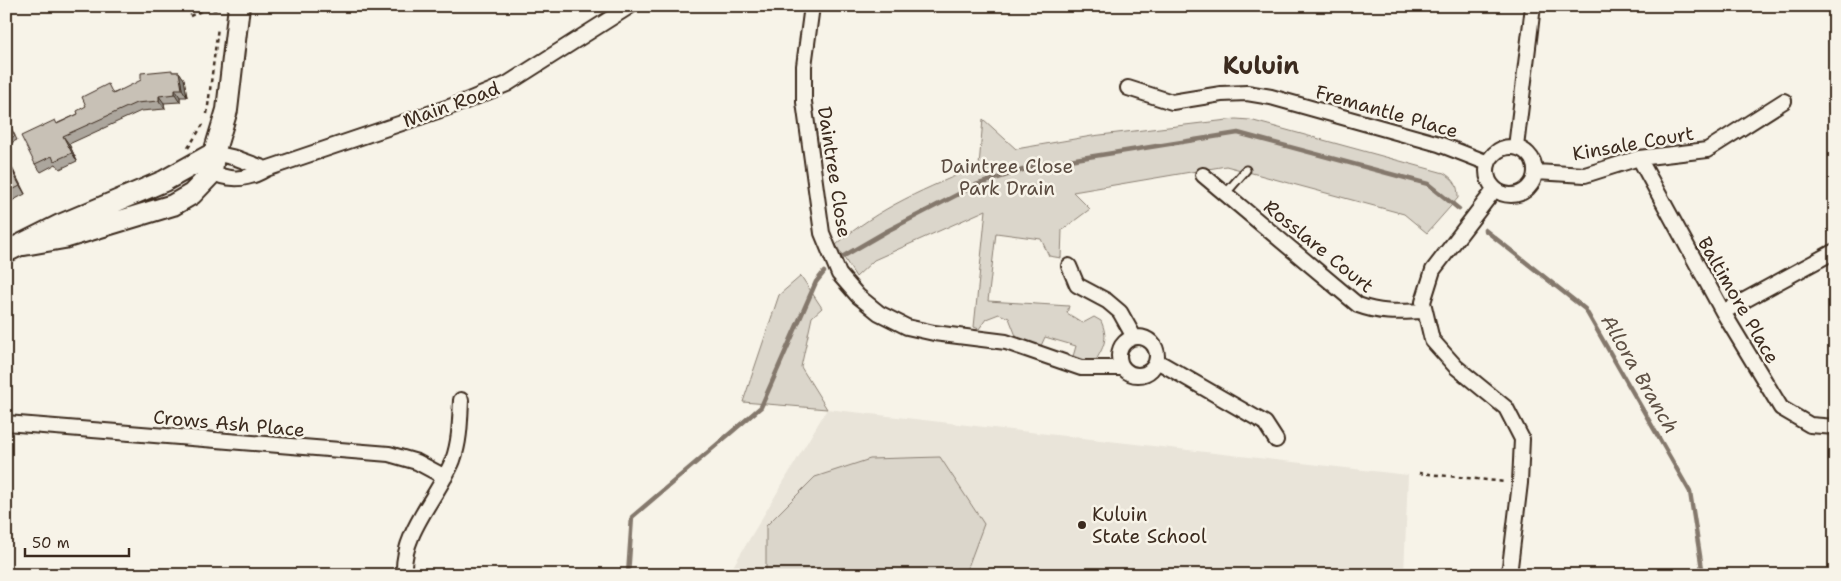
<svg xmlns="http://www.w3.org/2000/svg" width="1841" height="581" font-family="'Shantell Sans',sans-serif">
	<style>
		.built { fill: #e9e4d9 }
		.green { fill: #dbd6cb; stroke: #8b8074 }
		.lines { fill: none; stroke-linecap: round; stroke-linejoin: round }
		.stream { stroke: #84786c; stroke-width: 4.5 }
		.service-casing { stroke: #3b2a1e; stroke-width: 11 }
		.minor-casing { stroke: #3b2a1e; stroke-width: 18 }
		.secondary-casing { stroke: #3b2a1e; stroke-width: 24 }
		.path { stroke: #3b2a1e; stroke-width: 2.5; stroke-dasharray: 4 4; stroke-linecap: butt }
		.service { stroke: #f7f3e8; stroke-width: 7 }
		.minor { stroke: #f7f3e8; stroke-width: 14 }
		.secondary { stroke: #f7f3e8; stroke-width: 20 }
		.wall { fill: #aca69d; stroke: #3b2a1e }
		.shaded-wall { fill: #8c877f; stroke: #3b2a1e }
		.building { fill: #c8c1b6; stroke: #3b2a1e }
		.poi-dot { fill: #3b2a1e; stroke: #f7f3e8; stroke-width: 2 }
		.labels { text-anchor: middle; stroke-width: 5; stroke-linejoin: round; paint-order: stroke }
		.street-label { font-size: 19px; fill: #3b2a1e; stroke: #f7f3e8 }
		.park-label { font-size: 19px; fill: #5b4c41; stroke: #f7f3e8 }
		.poi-label { font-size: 19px; fill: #3b2a1e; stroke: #f7f3e8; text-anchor: start }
		.water-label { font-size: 20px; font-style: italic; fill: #5f5145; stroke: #f7f3e8 }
		.district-label { font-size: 24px; font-weight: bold; fill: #3b2a1e; stroke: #f7f3e8 }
	</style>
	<rect width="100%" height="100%" fill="#f7f3e8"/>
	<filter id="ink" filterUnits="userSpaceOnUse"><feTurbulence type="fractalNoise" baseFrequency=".02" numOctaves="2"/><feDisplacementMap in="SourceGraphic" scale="10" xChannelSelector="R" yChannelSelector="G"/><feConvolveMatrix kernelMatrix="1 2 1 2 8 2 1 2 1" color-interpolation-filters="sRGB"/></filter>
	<g filter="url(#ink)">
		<path class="built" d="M827,409L1408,475L1404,575H728Z"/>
		<path class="green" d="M983,119L1016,149L1092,136L1236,119L1250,120L1444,173C1455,180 1458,185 1458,198L1427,233L1404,214L1226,166L1073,192L1090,209L1062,230L1061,258L1049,256L1041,239L996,233L988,301L1069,306L1067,313L1083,323L1094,317L1101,321C1108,337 1105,345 1096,360L1081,364L1072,360L1076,346L1045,337L1040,348L1018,341L1009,318L999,314L986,319L979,329L974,327L986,210L874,260L856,277L836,245C877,208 929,187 979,166Z
			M801,276L822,308L812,317L801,367L827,409L743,402L779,295Z
			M940,457L984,524L965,575H766V526L815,477L870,459Z"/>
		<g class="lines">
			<path class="stream" d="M1485,230L1585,309L1690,492L1703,575
				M842,257L887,231L976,185L1038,165L1238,133L1428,184L1459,209
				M628,575L632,517L761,407L816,282L824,272"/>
			<g class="service-casing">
				<path id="service" d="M1226,193L1246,170"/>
			</g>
			<g class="minor-casing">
				<path id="minor" d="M812,6L804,66V102L822,233L839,274L858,296L879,313L907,327L934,333L1006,342L1081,368H1122
					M1128,88L1172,102L1221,94L1247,93L1271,97L1439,144L1488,163
					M1487 171a24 24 0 1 1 48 0a24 24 0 1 1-48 0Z
					M1516,147L1533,6
					M214,153L236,158L266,169
					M1639,158L1723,312L1781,408L1810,425L1835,427
					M205,169C226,181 245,182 266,169L461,103L507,84L630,6
					M1536,172L1585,175L1639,158L1707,150L1784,101
					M1203,175L1358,305C1382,314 1400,312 1424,311
					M1495,189L1433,270L1423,302L1432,340L1456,367L1506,408L1522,439L1520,483L1509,575
					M1069,266L1077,285L1107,301L1120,312L1134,337
					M1723,312L1835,251
					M1119 356a19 19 0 1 1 38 0a19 19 0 1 1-38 0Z
					M1157,361L1265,423L1276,440
					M6,423L389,454L417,462L445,477
					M404,575C401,533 438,497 453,460C460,441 460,420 461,400"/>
			</g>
			<g class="secondary-casing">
				<path id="secondary" d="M24,245L64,238L173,205L192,194L212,173L214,153L227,110L239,6
					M6,252L60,225L164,181L214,153"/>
			</g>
			<path class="path" d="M190,16L206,9L220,10
				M207,114L218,27
				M188,148L204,123
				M1419,473L1506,482"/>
			<use href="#service" class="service"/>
			<use href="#minor" class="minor"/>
			<use href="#secondary" class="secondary"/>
		</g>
		<path class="wall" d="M173,72H179L184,79L187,97H180V102L164,103L165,109L141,111L69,144L77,161L60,169L56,164L41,172L35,164L58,123L78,114L114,93Z
			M9,124L17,140L7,145L6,126Z
			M6,158L9,162L25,194L6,204Z"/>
		<path class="shaded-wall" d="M179,72L184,79L187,97L182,89Z
			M175,89L180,97V102L175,94Z
			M159,96L164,103L165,109L159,101Z
			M63,136L69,144L77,161L72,153Z
			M6,158L9,162L25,194L20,186Z"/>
		<path class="building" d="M172,70V72H179L182,89H175V94L159,96V101L136,103L63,136L72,153L54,161L52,156L35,164L21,136L55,120L57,124L78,114L77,111L86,106L82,97L108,84L113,94L141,80V73Z
			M9,124L15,136L6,140V126Z
			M6,159L20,186L6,193Z"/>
	</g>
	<circle class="poi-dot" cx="1082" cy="525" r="5"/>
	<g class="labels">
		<g class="street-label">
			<text transform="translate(451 104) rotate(-20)" y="7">Main Road</text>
			<text transform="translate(1387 111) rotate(16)" y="7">Fremantle Place</text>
			<text transform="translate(1633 143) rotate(-10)" y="7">Kinsale Court</text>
			<text transform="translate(835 172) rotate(81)" y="7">Daintree Close</text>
			<text transform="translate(1319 246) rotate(39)" y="7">Rosslare Court</text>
			<text transform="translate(1739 300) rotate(60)" y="7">Baltimore Place</text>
			<text transform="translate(229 423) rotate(5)" y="7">Crows Ash Place</text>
		</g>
		<g class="park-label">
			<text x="1007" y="173">Daintree Close<tspan x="1007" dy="22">Park Drain</tspan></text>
		</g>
		<g class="poi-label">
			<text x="1092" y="521">Kuluin<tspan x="1092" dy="22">State School</tspan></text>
		</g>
		<g class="water-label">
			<text transform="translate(1640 374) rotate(60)" y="7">Allora Branch</text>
		</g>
		<g class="district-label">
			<text x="1261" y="74">Kuluin</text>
		</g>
	</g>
	<rect width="1841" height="581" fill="none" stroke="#f7f3e8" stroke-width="25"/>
	<rect x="12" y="12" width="1816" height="556" fill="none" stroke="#3b2a1e" stroke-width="2" filter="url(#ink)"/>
	<path d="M25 548v8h104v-8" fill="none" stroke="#3b2a1e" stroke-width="2.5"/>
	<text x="32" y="548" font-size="15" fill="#3b2a1e" stroke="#f7f3e8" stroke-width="4" paint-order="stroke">50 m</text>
</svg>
